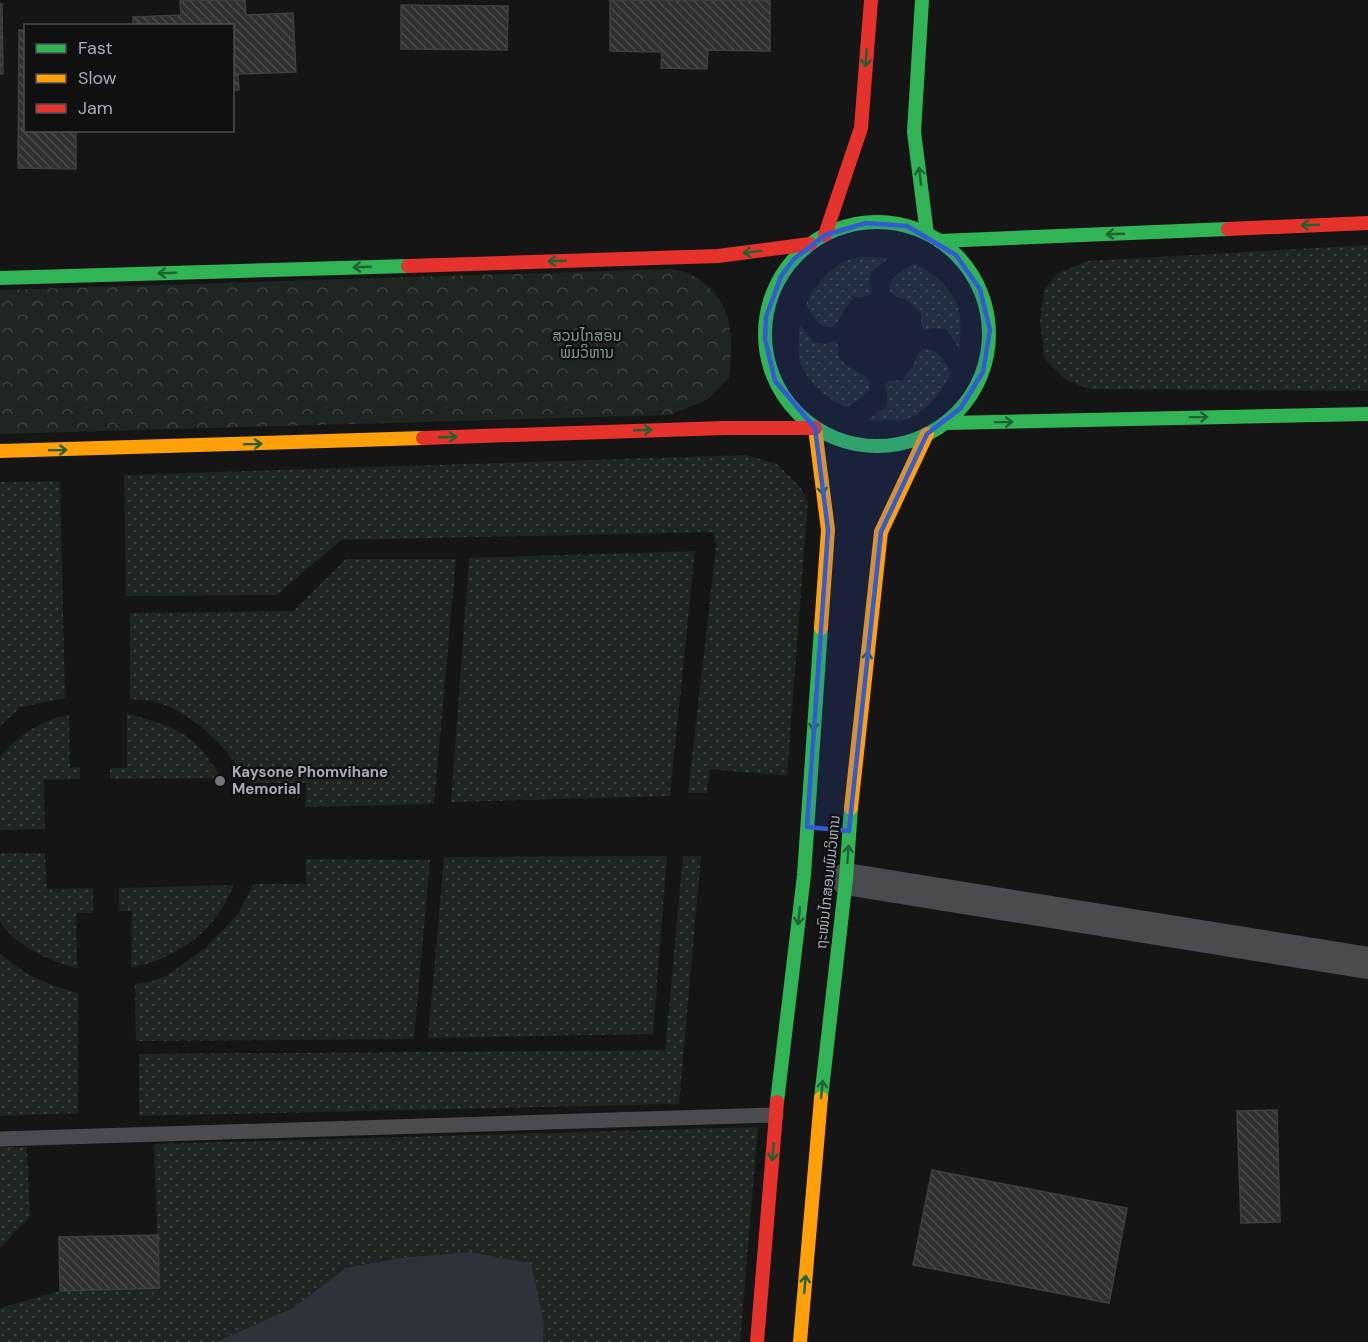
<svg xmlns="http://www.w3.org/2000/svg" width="1368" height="1342" font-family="'DM Sans','Noto Sans Lao',sans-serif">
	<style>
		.grass { fill: url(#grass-dots) }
		.forest { fill: url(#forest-crowns) }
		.water { fill: #2d3339 }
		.building { fill: url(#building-back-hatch); stroke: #3e3f42; stroke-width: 1.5 }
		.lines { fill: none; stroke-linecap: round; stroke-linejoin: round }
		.lane { stroke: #4a4b4e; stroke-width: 15 }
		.street { stroke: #4a4b4e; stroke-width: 32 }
		.fast { stroke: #30b455; stroke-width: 14 }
		.slow { stroke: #ff9f0a; stroke-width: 14 }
		.jam { stroke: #e5322d; stroke-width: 14 }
		.oneway { stroke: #206233 }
		.marked { fill: #325cd3; fill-opacity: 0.2; stroke: #325cd3; stroke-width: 4.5; stroke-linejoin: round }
		.poi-dot { fill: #75767d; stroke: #101011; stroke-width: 2 }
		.labels { text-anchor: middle; stroke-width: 4.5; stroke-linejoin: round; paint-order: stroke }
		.park-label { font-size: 15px; fill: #819e85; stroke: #101011 }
		.poi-label { font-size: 15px; font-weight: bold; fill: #a8abb5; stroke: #101011; text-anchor: start }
		.street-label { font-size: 15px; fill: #a8abb5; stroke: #101011 }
	</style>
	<defs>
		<pattern id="grass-dots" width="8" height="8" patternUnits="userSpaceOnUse" patternTransform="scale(1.5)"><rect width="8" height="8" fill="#1f2520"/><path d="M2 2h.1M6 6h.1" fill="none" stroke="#3d423e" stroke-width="1.8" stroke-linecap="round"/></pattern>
		<pattern id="forest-crowns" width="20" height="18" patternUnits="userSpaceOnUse" patternTransform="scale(1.5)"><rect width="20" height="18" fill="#1f2520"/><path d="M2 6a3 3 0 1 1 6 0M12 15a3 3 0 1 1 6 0" fill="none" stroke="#3d423e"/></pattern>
		<pattern id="building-back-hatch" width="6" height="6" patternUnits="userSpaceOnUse" patternTransform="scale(1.5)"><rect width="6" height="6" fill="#303031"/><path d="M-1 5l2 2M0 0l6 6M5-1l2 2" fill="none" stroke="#4b4b4d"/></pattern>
	</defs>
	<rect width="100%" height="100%" fill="#151516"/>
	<path class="grass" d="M1368,245V391L1090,389L1066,380L1044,358L1040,319L1044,290L1058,273L1088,261Z
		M873,257L889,258L871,272L870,283L872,293L869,296L855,297C852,301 848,305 845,309C837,320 839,328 824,327L814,318L806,305C814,285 832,264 854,258C860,257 867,257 873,257Z
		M914,264C934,272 957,293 960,315C961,326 960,337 959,348L946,329L934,328L924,330L921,326V313C916,309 911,303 906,300C903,298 896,297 893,294C879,282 906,268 914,264Z
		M800,324L813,342L825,344L835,341L838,344L839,358C843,362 847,366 851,369C863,377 870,372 869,390L860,399L846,407C827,399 803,379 799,357C798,346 799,335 800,324Z
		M924,349C939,350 944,360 951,372C943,391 924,416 902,420C891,421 879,420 868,420L887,406V394L885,384L888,381L902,380L913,366L919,352Z
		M745,455L777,464L800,487L808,501L787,776L710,769L707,793H688L716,547L713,532L341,540L277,595L126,596L124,475Z
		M60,481L65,698L21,707L0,726V482Z
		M695,551L670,796L451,802L469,558Z
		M346,559H456L434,804L305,807L306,783H249C230,752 201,720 167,706C155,701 142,700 130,699V613L293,611Z
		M127,713C147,720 172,725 189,738C202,748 212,764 222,778L110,779V768H127Z
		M69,715L70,768L80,767V779L44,780L45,829L0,830V756C20,735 40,720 69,715Z
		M0,853H45L47,889L93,888V913H76L77,968C50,961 16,946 0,922Z
		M667,856L653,1034L428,1038L444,857Z
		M683,856H701L679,1104L139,1116V1054L665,1050Z
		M306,859L430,860L414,1039L136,1041L135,984L150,982L168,975L205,948L238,914L253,884H306Z
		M234,885C230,893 226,903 221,910C203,939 165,963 131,967L132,911H119V888Z
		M0,953C27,977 44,983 78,993V1113L0,1116Z
		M758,1127L740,1342H543L544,1323L470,1252L398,1258L346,1268L293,1308L215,1342H0V1308L60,1291L159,1288L154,1144Z
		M0,1147H27L30,1216L0,1248Z"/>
	<path class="forest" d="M672,269C679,271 688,272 694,276C734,300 734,337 729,378L706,400L670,415L0,434V290Z"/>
	<path class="water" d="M470,1252L531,1263L544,1323L543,1342H215L293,1308L346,1268L398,1258Z"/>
	<path class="building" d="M180,0H245L246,15L293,13L296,72L238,74L239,90H232V26H133V17L181,15Z
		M610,0H770V51L708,50L707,69L661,68L662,52L610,51Z
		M0,4H2L3,74H0Z
		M401,5L508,6L507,50L401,49Z
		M19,30H26V130H76V169L18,168Z
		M1277,1110L1280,1222L1241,1223L1237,1111Z
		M932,1170L1127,1208L1109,1303L913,1265Z
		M158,1235L159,1288L60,1291L59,1237Z"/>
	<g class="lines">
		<path class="lane" d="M0,1139L776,1115"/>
		<path class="street" d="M846,879L1368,963"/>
		<path class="fast" d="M922,0L914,132L927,234
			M765 334a112 112 0 1 1 224 0a112 112 0 1 1-224 0Z
			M939,241L1228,229
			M0,278L408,266
			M946,423L1368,414
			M821,1098L846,879L851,808
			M777,1102L804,875L821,628"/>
		<path class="slow" d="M815,428L828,530L821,628
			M0,451L423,438
			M851,808L881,532L927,434
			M800,1342L821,1098"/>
		<path class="jam" d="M1228,229L1368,223
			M825,235L861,128L871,0
			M408,266L718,256L810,244
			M423,438L724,428H815
			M757,1342L777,1102"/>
	</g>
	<defs><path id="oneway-shaft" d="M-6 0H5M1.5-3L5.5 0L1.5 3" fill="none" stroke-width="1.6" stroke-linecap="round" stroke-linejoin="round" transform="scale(1.5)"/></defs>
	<g class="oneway">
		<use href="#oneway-shaft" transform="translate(866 58) rotate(95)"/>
		<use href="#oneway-shaft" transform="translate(920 176) rotate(-97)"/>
		<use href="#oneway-shaft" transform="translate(1310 225) rotate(178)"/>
		<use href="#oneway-shaft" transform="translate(1115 234) rotate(178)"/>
		<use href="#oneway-shaft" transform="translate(752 252) rotate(173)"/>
		<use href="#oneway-shaft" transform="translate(557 261) rotate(178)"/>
		<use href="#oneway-shaft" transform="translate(362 267) rotate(178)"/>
		<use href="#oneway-shaft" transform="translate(167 273) rotate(178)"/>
		<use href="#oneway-shaft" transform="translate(1199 417) rotate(-1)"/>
		<use href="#oneway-shaft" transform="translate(1004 422) rotate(-1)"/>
		<use href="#oneway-shaft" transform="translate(643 430) rotate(-2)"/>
		<use href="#oneway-shaft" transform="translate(448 437) rotate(-2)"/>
		<use href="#oneway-shaft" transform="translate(253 444) rotate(-2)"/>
		<use href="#oneway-shaft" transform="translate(58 450) rotate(-1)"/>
		<use href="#oneway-shaft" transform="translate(822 486) rotate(83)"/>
		<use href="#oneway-shaft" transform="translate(867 660) rotate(-84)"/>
		<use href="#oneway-shaft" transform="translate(814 722) rotate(94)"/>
		<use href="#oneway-shaft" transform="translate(848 854) rotate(-86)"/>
		<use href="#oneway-shaft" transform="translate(799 916) rotate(97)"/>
		<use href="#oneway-shaft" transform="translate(822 1089) rotate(-84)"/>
		<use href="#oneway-shaft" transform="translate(773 1152) rotate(95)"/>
		<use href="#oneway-shaft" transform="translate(805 1284) rotate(-85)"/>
	</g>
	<path class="marked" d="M866,223L907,226L956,255L980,289L990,330L983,372L961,408L927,434L881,532L849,831L807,827L828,530L815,428L775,381L765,339L766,317L781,276L794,259L825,235Z"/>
	<circle class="poi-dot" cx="220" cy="781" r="6"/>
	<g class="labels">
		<g class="park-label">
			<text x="587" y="341">ສວນໄກສອນ<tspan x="587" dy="17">ພົມວິຫານ</tspan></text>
		</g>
		<g class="poi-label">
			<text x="232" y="777">Kaysone Phomvihane<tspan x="232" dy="17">Memorial</tspan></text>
		</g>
		<g class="street-label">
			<text transform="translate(828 882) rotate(-84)" y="5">ຖະໜົນໄກສອນພົມວິຫານ</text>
		</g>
	</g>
	<rect x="24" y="24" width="210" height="108" fill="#101011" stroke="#4d4e53" stroke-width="1.5"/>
	<rect x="36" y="44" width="30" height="9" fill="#30b455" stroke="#4d4e53" stroke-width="1.5"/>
	<text x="78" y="54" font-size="18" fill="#a8abb5">Fast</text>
	<rect x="36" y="74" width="30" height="9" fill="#ff9f0a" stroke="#4d4e53" stroke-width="1.5"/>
	<text x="78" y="84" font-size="18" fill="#a8abb5">Slow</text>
	<rect x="36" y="104" width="30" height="9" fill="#e5322d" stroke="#4d4e53" stroke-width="1.5"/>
	<text x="78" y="114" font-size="18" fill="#a8abb5">Jam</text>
</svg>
